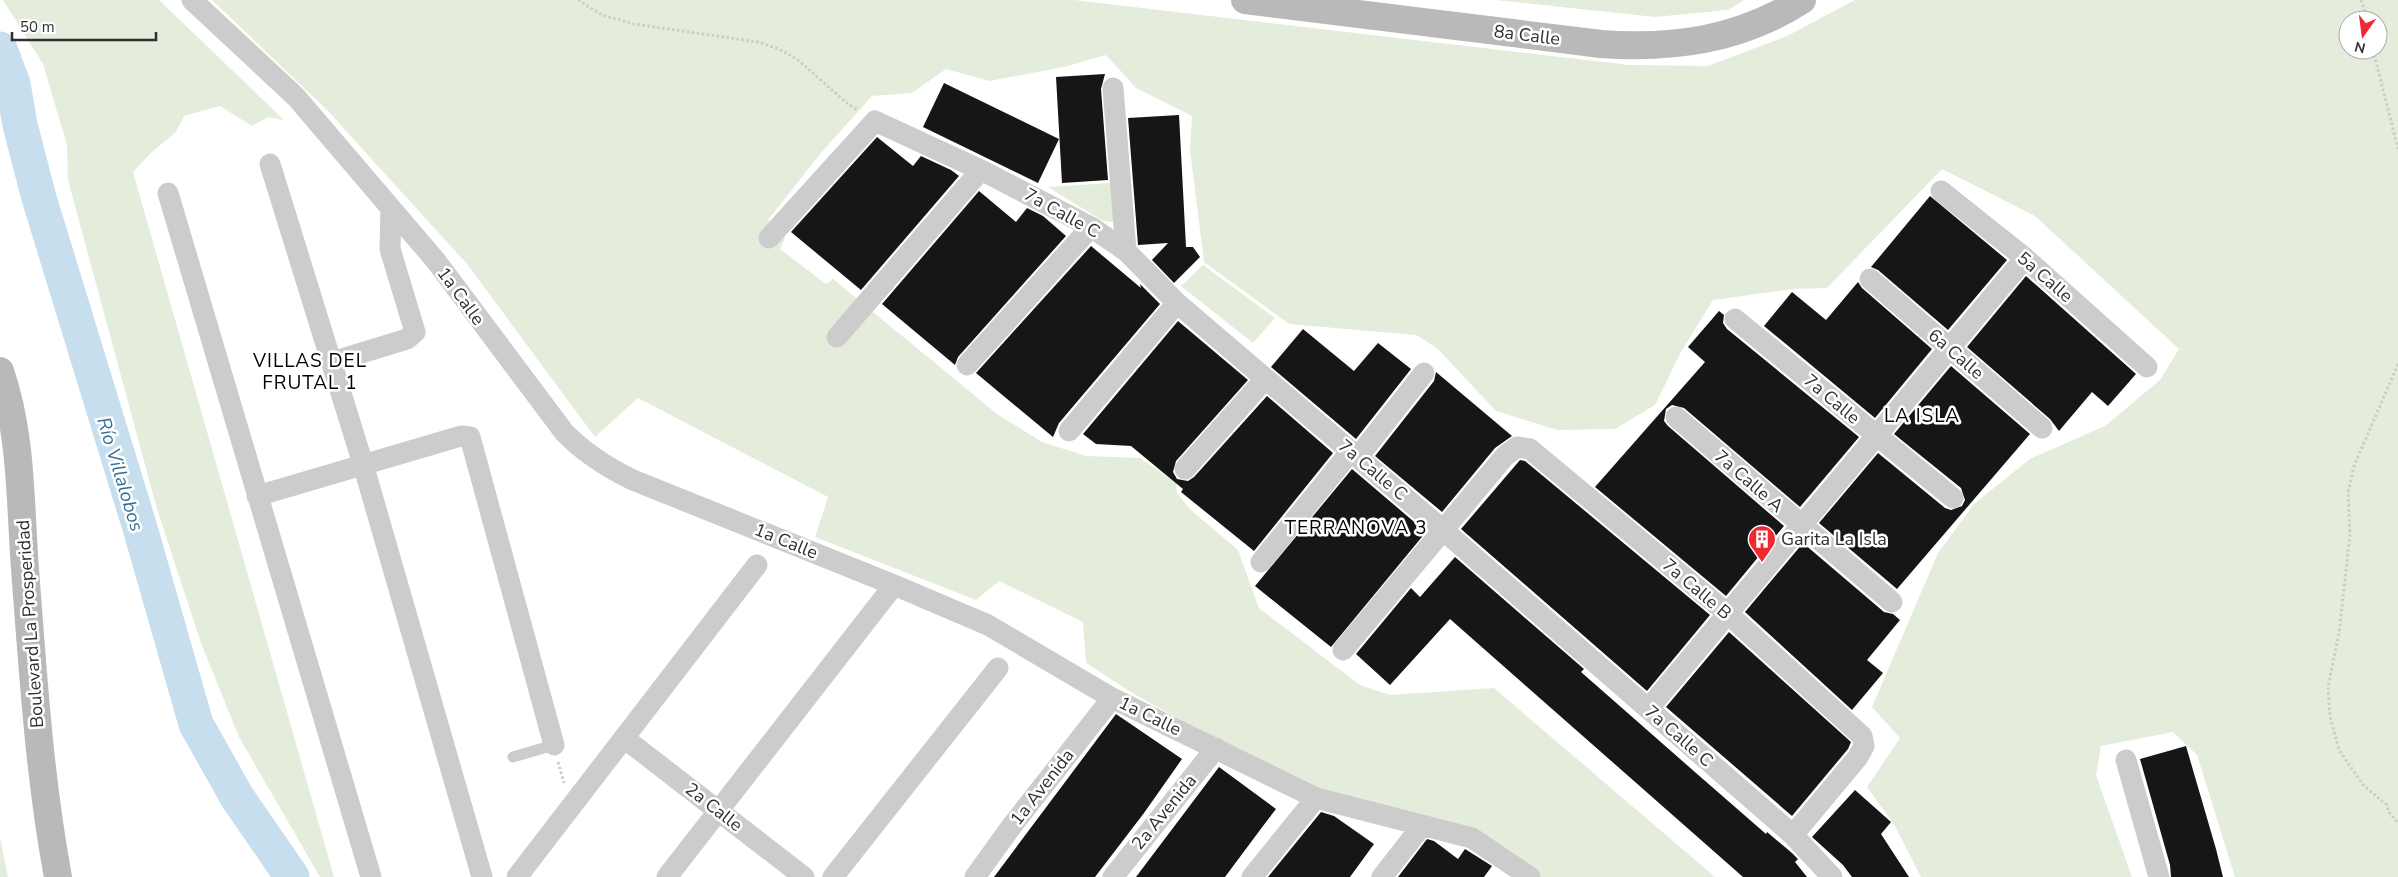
<svg xmlns="http://www.w3.org/2000/svg" width="2398" height="877" font-family="'Nunito Sans',sans-serif">
	<style>
		.green { fill: #e4eddc; fill-rule: evenodd }
		.lines { fill: none; stroke-linecap: round; stroke-linejoin: round }
		.river { stroke: #c7deee; stroke-width: 35 }
		.building { fill: #161616 }
		.path { stroke: #ccc; stroke-width: 3; stroke-dasharray: 2.5 2.5; stroke-linecap: butt }
		.lane { stroke: #ccc; stroke-width: 11 }
		.street { stroke: #ccc; stroke-width: 21 }
		.secondary { stroke: #b9b9b9; stroke-width: 28 }
		.labels { text-anchor: middle; stroke-width: 5; stroke-linejoin: round; paint-order: stroke }
		.street-label { font-size: 18px; fill: #2f2f2f; stroke: #fff }
		.poi-label { font-size: 18px; fill: #2f2f2f; stroke: #fff; text-anchor: start }
		.neighbourhood-label { font-size: 19px; letter-spacing: 1px; fill: #000; stroke: #fff }
		.water-label { font-size: 19px; font-style: italic; fill: #386f95; stroke: #fff }
	</style>
	<rect width="100%" height="100%" fill="#fff"/>
	<path class="green" d="M3,0H159L284,120L268,117L252,126L220,106L184,116L176,132L152,152L133,172L334,877H320L239,737L201,643L157,509L68,180L67,145L43,64Z
		M212,0H1074L1629,65L1708,66L1787,36L1855,0H2398V877H2235L2197,755L2173,732L2101,746L2096,775L2132,877H1921L1895,826L1867,787L1900,738L1872,707L1938,553L1974,504L2030,459L2105,426L2160,380L2179,349L2035,216L1942,169L1827,288L1793,289L1713,300L1681,352L1655,405L1615,429L1557,430L1496,411L1437,348L1416,335L1289,324L1204,262L1190,150L1192,116L1136,88L1106,55L1064,67L989,81L946,69L912,93L872,96L820,154L768,220L785,238L780,249L826,284L833,279L997,414L1042,442L1086,456L1140,458L1176,483L1177,493L1191,510L1238,550L1259,608L1360,685L1390,695L1494,688L1715,877H1537L1510,855L1331,799L1268,768L1134,694L1086,663L1083,622L999,581L976,600L815,537L828,497L638,398L595,437L467,264L327,110ZM2348,20H2378V50H2348Z
		M1496,0H1744L1728,10L1655,17Z
		M1111,183L1115,222L1103,221L1048,187Z
		M1203,265L1275,318L1253,343L1181,286Z
		M0,837L8,877H0Z"/>
	<g class="lines">
		<path class="river" d="M0,49L13,84L20,125L39,198L140,528L196,724L237,797L292,877"/>
	</g>
	<path class="building" d="M1105,74L1101,89L1108,180L1062,183L1056,77Z
		M944,83L1059,139L1038,183L923,127Z
		M1179,115L1186,247H1193L1200,257L1174,283L1152,260L1168,243L1138,245L1128,118Z
		M877,137L913,166L921,156L951,170L959,176L861,290L791,232Z
		M979,191L1016,222L1027,208L1043,216L1066,236L958,357L955,365L882,304Z
		M1930,196L2007,260L1948,330L1878,270L1871,267Z
		M1091,246L1141,288L1140,284L1160,304L1059,423L1053,437L976,373Z
		M2026,276L2136,374L2108,406L2092,392L2059,431L2050,419L1967,347Z
		M1858,282L1862,288L1932,349L1875,418L1764,326L1792,292L1826,320Z
		M1719,311L1724,315L1723,323L1727,329L1859,437L1800,507L1684,408L1672,405L1666,409L1664,421L1668,426L1784,526L1726,596L1595,487L1705,362L1688,347Z
		M1178,321L1248,380L1176,461L1173,472L1177,479L1188,481L1194,477L1267,396L1333,453L1254,551L1181,492L1183,489L1131,446L1096,444L1083,434Z
		M1303,329L1354,371L1378,343L1411,369L1356,439L1271,367Z
		M1951,366L2030,434L1897,589L1819,523L1878,453L1945,508L1951,510L1962,506L1965,500L1961,488L1894,434Z
		M1436,372L1512,436L1495,448L1442,512L1375,456L1434,381Z
		M1520,460L1525,461L1710,615L1647,691L1461,529Z
		M1352,469L1426,532L1331,647L1255,586Z
		M1803,543L1884,612L1893,614L1900,620L1867,660L1883,673L1852,710L1745,612Z
		M1455,557L1584,669L1581,672L1696,773L1766,834L1767,832L1792,853L1798,859L1795,862L1807,877H1743L1450,619L1390,685L1356,654L1411,588L1420,597Z
		M1729,632L1851,742L1848,749L1792,816L1666,707Z
		M1116,714L1182,759L1144,813L1095,877H994Z
		M2186,746L2216,849L2223,877H2171L2170,865L2140,759Z
		M1219,767L1276,809L1263,826L1225,877H1136Z
		M1855,790L1891,822L1881,834L1909,877H1852L1843,865L1812,837Z
		M1321,812L1334,816L1374,844L1350,877H1268Z
		M1427,839L1434,841L1458,859L1465,849L1492,866L1484,877H1398Z"/>
	<g class="lines">
		<path class="path" d="M578,0L602,15L634,24L758,42L779,49L798,60L848,104L858,110
			M2361,0L2368,20
			M2373,50L2398,149
			M2398,364L2354,466L2348,493L2350,535L2339,633L2328,687L2330,716L2339,750L2364,786L2387,805L2388,811L2398,823
			M558,762L564,783"/>
		<path class="lane" d="M513,757L554,745"/>
		<path class="street" d="M192,0L296,97L436,261L564,432C584,453 606,467 633,480L894,585L988,625L1112,698L1316,798L1472,838L1530,877
			M1113,88L1126,251
			M270,164L363,464L482,877
			M1941,191L2025,258L2147,367
			M168,193L371,877
			M769,238L875,121L981,170L1091,227L1126,251L1177,303L1443,530L1793,835L1832,877
			M1870,279L2042,428
			M1735,319L1953,498
			M837,337L981,170
			M332,362L407,339L415,332L390,249L391,208
			M967,365L1091,227
			M1676,417L1892,602
			M1069,431L1177,303
			M1358,457L1424,373
			M1185,469L1265,379
			M257,496L461,436L470,437L554,745
			M1261,562L1351,451
			M1343,650L1505,456L1517,447L1530,449L1727,613L1862,736L1864,746L1858,757L1793,835
			M1648,709L2025,258
			M624,738L804,877
			M2126,760L2159,877
			M517,877L757,565
			M667,877L894,585
			M833,877L998,668
			M975,877L1011,827L1112,698
			M1113,877L1216,748
			M1252,877L1316,798
			M1382,877L1421,827"/>
		<path class="secondary" d="M1245,0L1601,44C1673,49 1740,40 1802,0
			M0,371C22,434 20,503 25,569C33,672 39,775 58,877"/>
	</g>
	<defs>
		<g id="building-pin" transform="scale(1.4375)"><path d="M0 17L-7.5 6A9.5 9.5 0 1 1 7.5 6Z" fill="#ef2832" stroke="#fff"/><path d="M-4-6H4V6H1V3H-1V6H-4ZM-2.5-4.3h1.7v1.8h-1.7ZM.8-4.3h1.7v1.8H.8ZM-2.5-1h1.7V.8h-1.7ZM.8-1h1.7V.8H.8Z" fill="#fff"/></g>
	</defs>
	<g fill-rule="evenodd">
		<use href="#building-pin" x="1762" y="539"/>
	</g>
	<g class="labels">
		<g class="street-label">
			<text transform="translate(1527 35) rotate(7)" y="6">8a Calle</text>
			<text transform="translate(1062 213) rotate(29)" y="6">7a Calle C</text>
			<text transform="translate(2045 277) rotate(41)" y="6">5a Calle</text>
			<text transform="translate(461 296) rotate(54)" y="6">1a Calle</text>
			<text transform="translate(1956 354) rotate(41)" y="6">6a Calle</text>
			<text transform="translate(1832 399) rotate(40)" y="6">7a Calle</text>
			<text transform="translate(1373 470) rotate(40)" y="6">7a Calle C</text>
			<text transform="translate(1749 481) rotate(41)" y="6">7a Calle A</text>
			<text transform="translate(786 541) rotate(22)" y="6">1a Calle</text>
			<text transform="translate(1697 589) rotate(40)" y="6">7a Calle B</text>
			<text transform="translate(30 624) rotate(-94)" y="6">Boulevard La Prosperidad</text>
			<text transform="translate(1150 716) rotate(26)" y="6">1a Calle</text>
			<text transform="translate(1679 736) rotate(41)" y="6">7a Calle C</text>
			<text transform="translate(1042 787) rotate(-52)" y="6">1a Avenida</text>
			<text transform="translate(714 807) rotate(38)" y="6">2a Calle</text>
			<text transform="translate(1164 812) rotate(-51)" y="6">2a Avenida</text>
		</g>
		<g class="poi-label">
			<text x="1781" y="545">Garita La Isla</text>
		</g>
		<g class="neighbourhood-label">
			<text x="310" y="367">VILLAS DEL<tspan x="310" dy="22">FRUTAL 1</tspan></text>
			<text x="1922" y="422">LA ISLA</text>
			<text x="1356" y="534">TERRANOVA 3</text>
		</g>
		<g class="water-label">
			<text transform="translate(121 474) rotate(73)" y="7">Río Villalobos</text>
		</g>
	</g>
	<g transform="translate(2363 35) rotate(194)"><circle r="24" fill="#ffffff" stroke="#acacac"/>
	<path d="M0-4L9 19L0 12L-9 19Z" fill="#ef2832"/>
	<text y="-8" font-size="14" font-weight="bold" text-anchor="middle" fill="#2f2f2f">N</text>
	</g>
	<path d="M12 32v8h144v-8" fill="none" stroke="#2f2f2f" stroke-width="2.5"/>
	<text x="20" y="32" font-size="15" fill="#2f2f2f" stroke="#ffffff" stroke-width="4" paint-order="stroke">50 m</text>
</svg>
